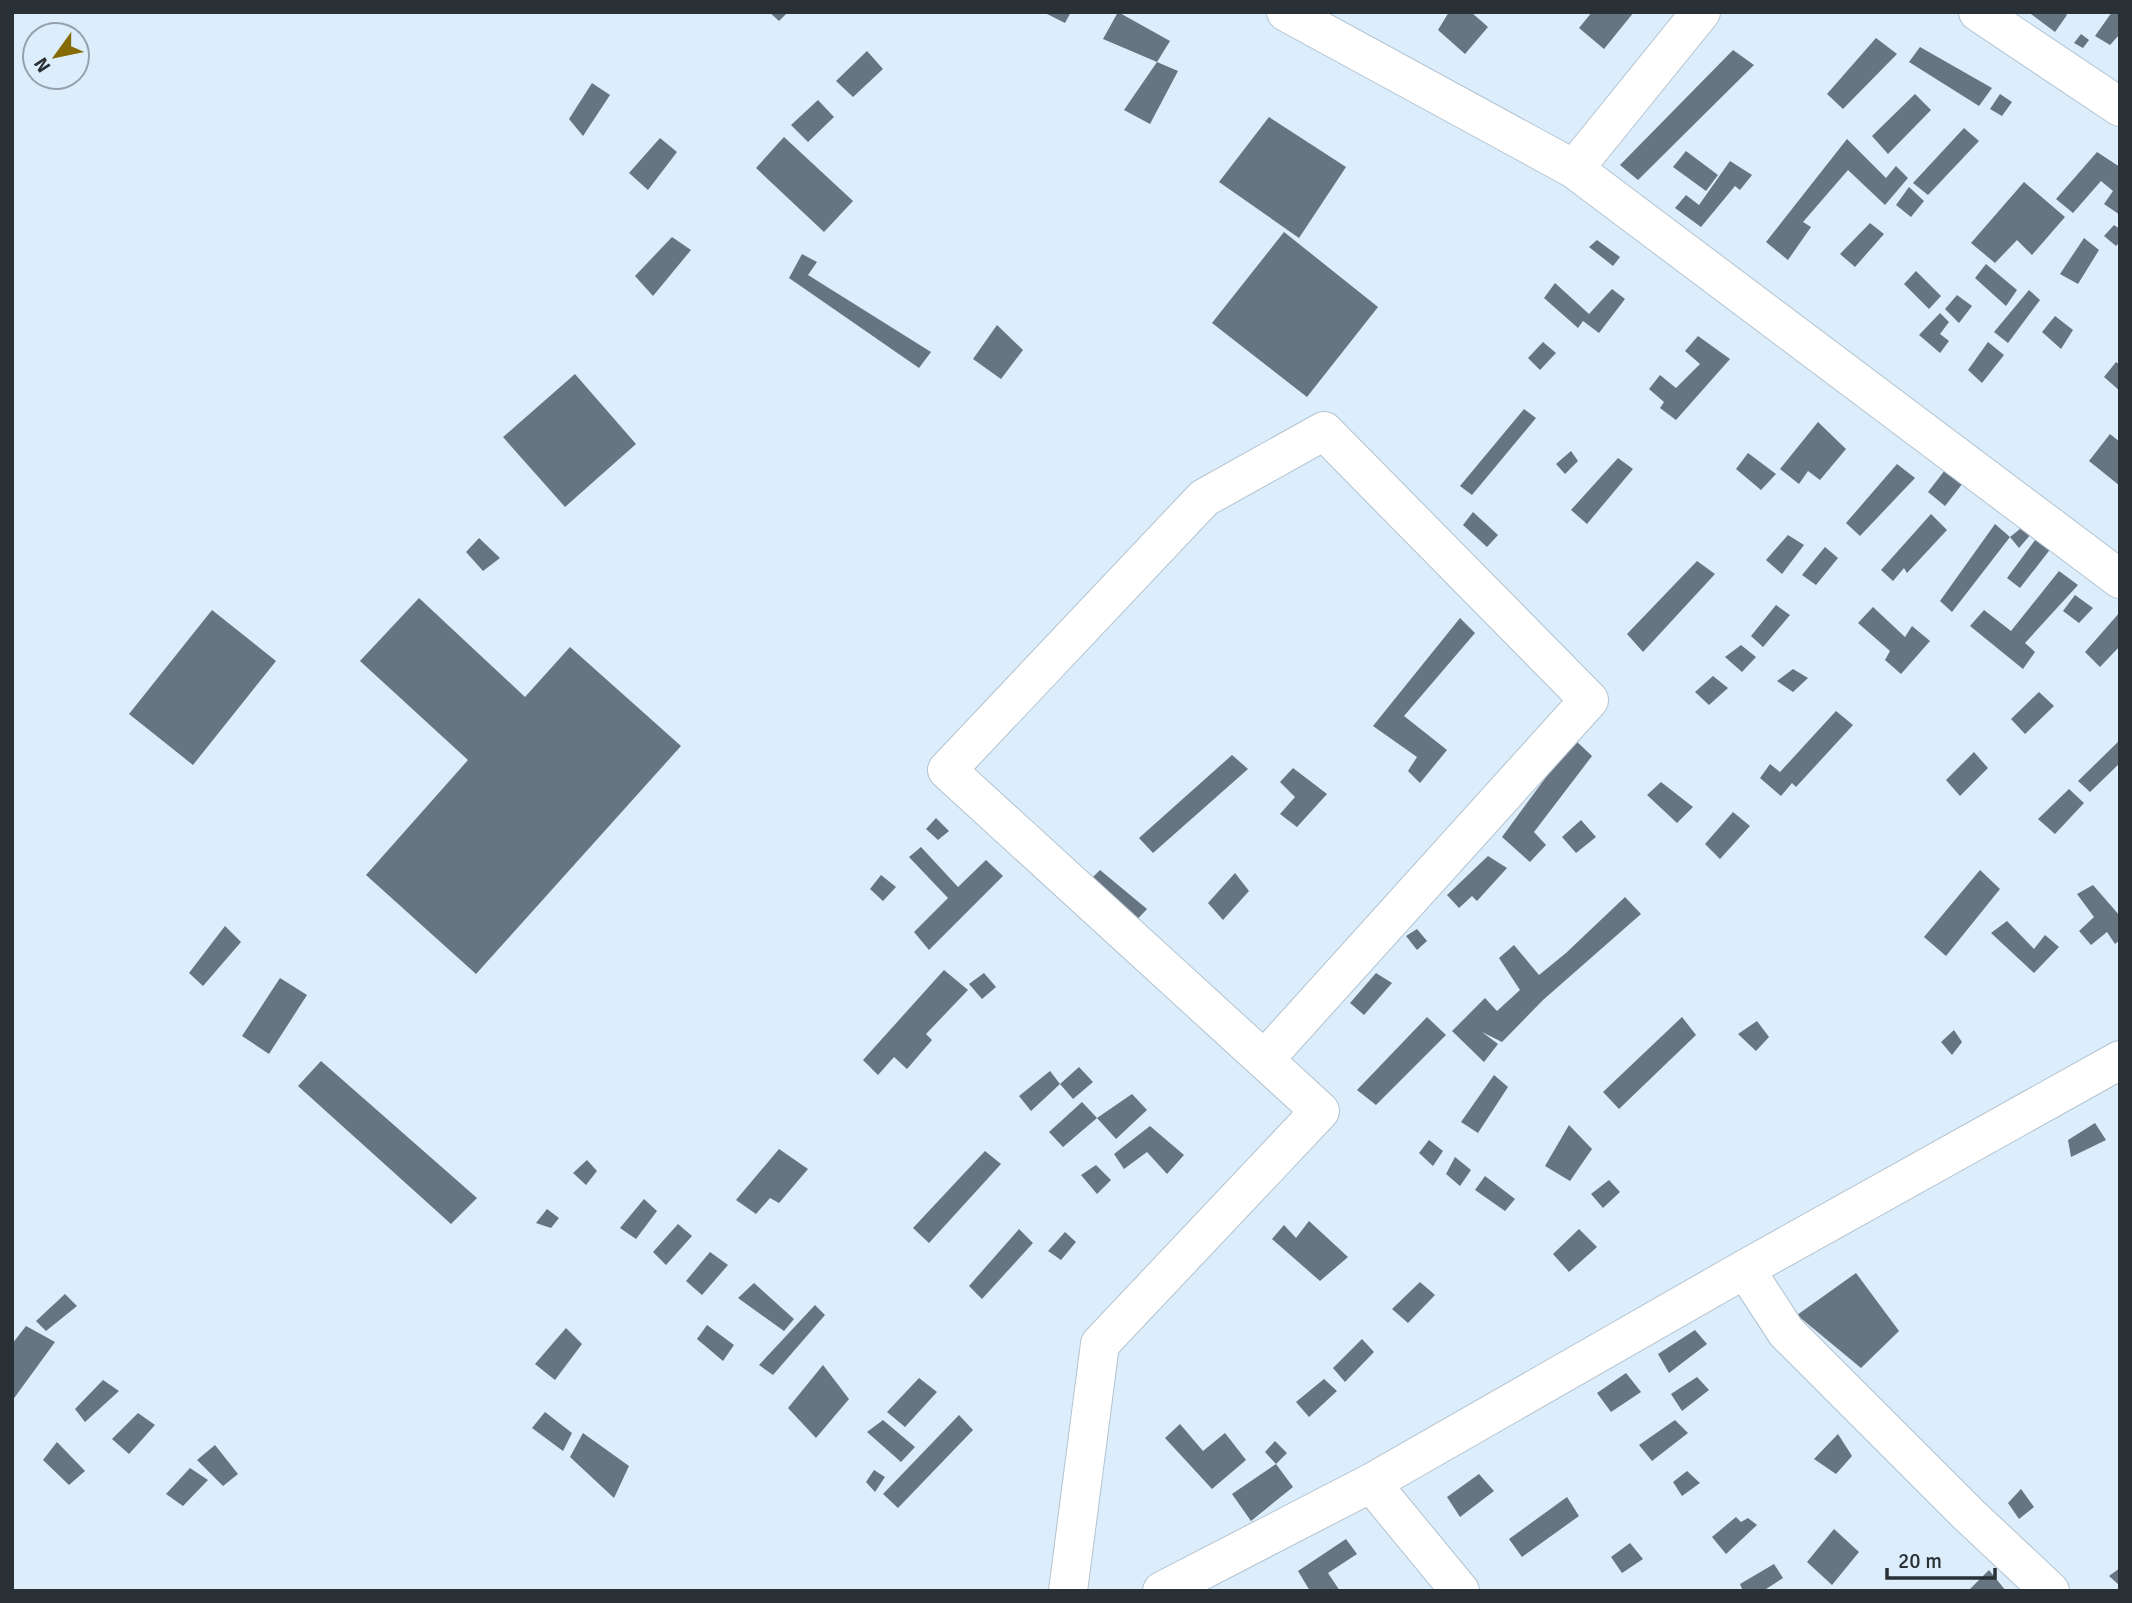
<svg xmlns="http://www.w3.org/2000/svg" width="2132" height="1603" font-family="Signika,sans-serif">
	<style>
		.building { fill: #667581 }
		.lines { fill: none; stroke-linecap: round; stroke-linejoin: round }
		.minor-casing { stroke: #b3c3d0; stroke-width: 40 }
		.minor { stroke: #fff; stroke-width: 38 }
	</style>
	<rect width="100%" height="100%" fill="#dcedfb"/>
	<path class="building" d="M769,12H788L779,21Z
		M1043,12H1071L1065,23Z
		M1118,12L1170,41L1157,62L1103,39Z
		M1449,12H1471L1488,27L1465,54L1438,30Z
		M1592,12H1634L1604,49L1579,28Z
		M2033,12H2063L2067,15L2055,32L2031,14Z
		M2112,12H2120V34L2110,45L2095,36Z
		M2081,34L2089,40L2083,48L2074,43Z
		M1876,38L1897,54L1843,109L1827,94Z
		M1920,47L1992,88L1979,106L1909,62Z
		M1733,50L1754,65L1638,180L1620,165Z
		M867,51L883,69L853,97L836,81Z
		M1157,62L1178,71L1150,124L1124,110Z
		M592,83L610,95L583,136L569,119Z
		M1915,94L1931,110L1888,154L1872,136Z
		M2000,94L2012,102L2002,116L1990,109Z
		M818,100L834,117L808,142L791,125Z
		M1269,117L1346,167L1299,238L1219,182Z
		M1964,128L1979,141L1928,195L1913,183Z
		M784,137L853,201L824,232L756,168Z
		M660,138L677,152L648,190L629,173Z
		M1847,139L1886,178L1896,166L1908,178L1885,205L1848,170L1803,222L1811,227L1788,260L1766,242Z
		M1686,151L1718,175L1706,191L1673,167Z
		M2097,152L2120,167V215L2104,204L2113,191L2101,181L2073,213L2056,199Z
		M1730,161L1752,175L1740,190L1735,186L1701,227L1675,208L1686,195L1699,205Z
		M2024,182L2065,217L2032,255L2017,240L1995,263L1971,243Z
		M1909,187L1924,201L1911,217L1896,205Z
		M1870,223L1884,234L1855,267L1840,254Z
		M2114,225L2120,229V242L2116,246L2104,236Z
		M1284,232L1378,307L1307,397L1212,323Z
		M672,237L691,250L653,296L635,276Z
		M2084,238L2099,250L2078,284L2060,274Z
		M1597,240L1620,257L1613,266L1589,247Z
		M802,254L817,262L808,275L931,352L919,368L789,278Z
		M1986,264L2017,290L2006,306L1975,278Z
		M1916,271L1941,296L1929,309L1904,284Z
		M1555,283L1589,314L1612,289L1625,299L1599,333L1583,321L1578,328L1544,298Z
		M2029,290L2040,300L2008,343L1994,332Z
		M1957,295L1972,306L1959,323L1945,309Z
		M1940,313L1949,322L1940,334L1949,341L1940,353L1919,335Z
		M2055,316L2073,330L2061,349L2042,332Z
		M997,325L1023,350L1001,379L973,359Z
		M1698,336L1730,359L1676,420L1660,408L1664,402L1649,389L1660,375L1676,388L1700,364L1685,351Z
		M1543,342L1556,353L1540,370L1528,358Z
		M1988,342L2004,355L1982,383L1968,370Z
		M2116,362L2120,365V391L2104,377Z
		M575,374L636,444L565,507L503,437Z
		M1524,409L1536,418L1472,495L1460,486Z
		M1818,422L1846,449L1820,480L1808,471L1799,484L1780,469Z
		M2110,434L2120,442V486L2089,461Z
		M1571,451L1578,461L1565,474L1556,464Z
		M1748,453L1776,474L1761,490L1736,469Z
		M1618,458L1633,469L1587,524L1571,510Z
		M1897,464L1915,478L1860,536L1846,523Z
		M1945,470L1963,483L1945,506L1928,492Z
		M1473,512L1498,535L1487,547L1463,525Z
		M1931,514L1947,530L1907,573L1904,568L1893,581L1881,570Z
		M2013,521L2038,526L2019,548L2010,537L2020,529Z
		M1995,524L2010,537L1952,612L1940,601Z
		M1788,535L1804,545L1782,574L1766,560Z
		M2038,536L2052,547L2020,588L2007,578Z
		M479,538L500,558L483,571L466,552Z
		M1825,547L1838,558L1816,585L1802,575Z
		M1697,561L1715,574L1643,652L1627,634Z
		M2059,571L2078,585L2025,643L2035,652L2023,669L1970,626L1984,610L2011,631Z
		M2075,595L2093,608L2079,623L2063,611Z
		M419,598L525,697L570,647L681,746L476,974L366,875L468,760L360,661Z
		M1776,605L1790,615L1763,647L1751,636Z
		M1873,607L1905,637L1912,626L1930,641L1901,674L1885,660L1890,651L1858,623Z
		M212,610L276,661L193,765L129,714Z
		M2120,612V646L2100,667L2085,652Z
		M1460,618L1475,633L1404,716L1447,750L1420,783L1408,771L1417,757L1373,726Z
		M1741,645L1756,657L1742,672L1725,657Z
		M1793,669L1808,678L1793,692L1777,681Z
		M1713,676L1728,688L1709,705L1695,692Z
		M2039,692L2054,706L2025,734L2011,719Z
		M1836,711L1853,725L1796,787L1792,783L1781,796L1760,778L1770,764L1780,772Z
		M1574,739L1592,756L1534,832L1546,845L1530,862L1502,837Z
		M2120,740V763L2090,792L2078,781Z
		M1974,752L1988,768L1960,796L1946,780Z
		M1232,755L1248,769L1153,853L1139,838Z
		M1293,768L1327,794L1297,827L1280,814L1295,797L1280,782Z
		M1661,782L1693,807L1677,823L1647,795Z
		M2069,789L2084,803L2055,834L2038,819Z
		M1733,812L1750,826L1720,859L1705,844Z
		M936,818L949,831L938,840L926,829Z
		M1581,820L1596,837L1576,853L1562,837Z
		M921,847L958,887L986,860L1003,876L929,950L914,932L948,898L909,857Z
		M1488,856L1507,868L1477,901L1472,896L1459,908L1447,895Z
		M1100,870L1147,909L1132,925L1084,886Z
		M1980,870L2000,889L1946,956L1924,937Z
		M1235,873L1249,891L1223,920L1208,903Z
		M881,875L896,887L883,901L870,889Z
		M2093,885L2120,916V940L2115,944L2107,932L2091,945L2079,931L2094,917L2077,894Z
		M1625,897L1641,914L1543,1000L1502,1042L1482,1032L1498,1044L1484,1062L1452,1031L1485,998L1497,1011L1520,990L1499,958L1514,945L1539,975L1566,953Z
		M2007,921L2034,949L2045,935L2059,947L2034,973L1991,933Z
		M225,926L241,942L203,986L189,973Z
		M1417,929L1427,941L1417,950L1406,936Z
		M944,970L968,990L926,1034L932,1040L907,1069L894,1057L878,1075L863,1060Z
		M984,973L996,987L982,999L969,984Z
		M1376,973L1392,983L1364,1015L1350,1003Z
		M280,978L307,995L269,1054L242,1036Z
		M1427,1017L1446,1035L1376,1105L1357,1090Z
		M1682,1017L1696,1035L1619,1109L1603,1092Z
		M1757,1021L1769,1037L1756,1051L1738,1034Z
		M1954,1030L1962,1042L1952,1055L1941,1042Z
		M321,1061L477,1198L451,1224L298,1086Z
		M1079,1067L1093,1082L1073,1099L1060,1084Z
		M1050,1071L1060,1084L1031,1111L1019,1096Z
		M1494,1075L1508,1087L1478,1133L1461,1122Z
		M1132,1094L1147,1110L1116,1139L1097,1118Z
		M1082,1102L1097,1118L1063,1147L1049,1132Z
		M2095,1123L2106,1140L2071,1157L2068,1140Z
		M1569,1125L1592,1149L1570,1181L1545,1166Z
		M1150,1126L1184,1155L1167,1174L1147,1152L1124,1169L1114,1154Z
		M1429,1140L1443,1151L1433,1166L1419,1153Z
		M779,1149L808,1169L779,1203L770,1198L756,1214L736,1200Z
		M985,1151L1001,1164L929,1243L913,1228Z
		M1455,1157L1471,1170L1460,1186L1446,1174Z
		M587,1160L597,1171L586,1185L573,1173Z
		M1096,1165L1111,1180L1097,1194L1081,1175Z
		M1485,1176L1515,1199L1505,1211L1475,1190Z
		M1609,1180L1620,1192L1603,1208L1591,1194Z
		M644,1199L657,1211L636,1239L620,1228Z
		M547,1209L559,1218L551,1228L536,1223Z
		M1309,1221L1348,1257L1320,1281L1272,1239L1284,1225L1296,1238Z
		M678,1224L692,1236L666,1265L653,1252Z
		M1019,1229L1033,1243L982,1299L969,1286Z
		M1579,1229L1597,1247L1569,1272L1553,1254Z
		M1065,1232L1076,1242L1061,1260L1048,1251Z
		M710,1252L728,1265L702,1295L686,1281Z
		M1856,1273L1899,1331L1861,1368L1797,1315Z
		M1420,1282L1435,1295L1408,1323L1392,1309Z
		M754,1283L794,1319L784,1331L738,1298Z
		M65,1294L77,1306L46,1331L36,1321Z
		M815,1305L825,1315L773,1375L759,1365Z
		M707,1325L734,1345L723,1361L697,1339Z
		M26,1326L55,1342L12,1401V1344Z
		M566,1328L582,1344L555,1380L535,1364Z
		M1695,1330L1707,1344L1669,1373L1658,1354Z
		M1362,1339L1374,1352L1345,1382L1333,1368Z
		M823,1365L849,1399L816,1438L788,1408Z
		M1626,1373L1641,1392L1611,1412L1597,1393Z
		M1697,1377L1709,1390L1682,1411L1671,1394Z
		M919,1378L937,1392L905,1427L887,1412Z
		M1324,1379L1337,1391L1309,1417L1296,1402Z
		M103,1380L119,1391L85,1422L75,1409Z
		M545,1412L572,1433L563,1451L532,1428Z
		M138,1413L155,1425L129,1454L112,1439Z
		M959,1415L973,1430L898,1508L883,1494Z
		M883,1420L915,1447L901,1462L867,1432Z
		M1675,1420L1688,1433L1652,1461L1639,1445Z
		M1180,1424L1203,1451L1225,1433L1246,1460L1212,1489L1165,1438Z
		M583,1433L629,1466L614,1498L570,1457Z
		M1838,1434L1852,1456L1836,1474L1814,1459Z
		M1275,1441L1287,1453L1276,1464L1265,1452Z
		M57,1442L85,1471L69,1485L43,1460Z
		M215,1445L238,1474L223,1486L197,1460Z
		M1276,1464L1293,1487L1251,1521L1232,1494Z
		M190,1468L208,1480L183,1506L166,1494Z
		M874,1470L885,1477L875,1492L866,1482Z
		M1687,1471L1700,1483L1682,1496L1673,1482Z
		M1479,1474L1494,1491L1460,1517L1447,1497Z
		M2021,1489L2034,1507L2019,1519L2008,1503Z
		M1567,1497L1579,1516L1522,1557L1509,1539Z
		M1736,1517L1741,1522L1748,1518L1757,1525L1726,1554L1712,1537Z
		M1834,1529L1859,1552L1832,1585L1807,1562Z
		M1346,1539L1357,1554L1328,1573L1340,1591H1310L1298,1571Z
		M1630,1543L1643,1559L1622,1573L1611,1557Z
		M1774,1564L1783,1578L1763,1591H1743L1740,1584Z
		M2120,1568V1586L2109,1576Z
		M1989,1570L2006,1591H1968Z"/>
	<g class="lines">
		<g class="minor-casing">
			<path id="minor" d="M1286,12L1574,169L2120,579
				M1978,12L2120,107
				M1574,169L1701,12
				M1745,1269L1786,1332L1969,1515L2050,1591
				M1371,1483L1460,1591
				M1068,1591L1100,1344L1320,1111L947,770L1204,498L1324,431L1589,700L1264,1060
				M1162,1591L1371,1483L1745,1269L2120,1060"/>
		</g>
		<use href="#minor" class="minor"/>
	</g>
	<rect width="2132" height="1603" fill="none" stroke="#2a3136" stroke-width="28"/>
	<g transform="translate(56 56) rotate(237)"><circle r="33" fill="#dcedfb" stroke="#95a2ac" stroke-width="2"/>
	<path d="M0-5L12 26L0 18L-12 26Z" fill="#846b05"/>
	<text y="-10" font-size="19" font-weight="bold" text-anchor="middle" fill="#2a3136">N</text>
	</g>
	<path d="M1887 1568v10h108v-10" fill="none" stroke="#2a3136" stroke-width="3.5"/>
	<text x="1898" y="1568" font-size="21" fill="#2a3136" stroke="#dcedfb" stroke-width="5" paint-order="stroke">20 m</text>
</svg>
